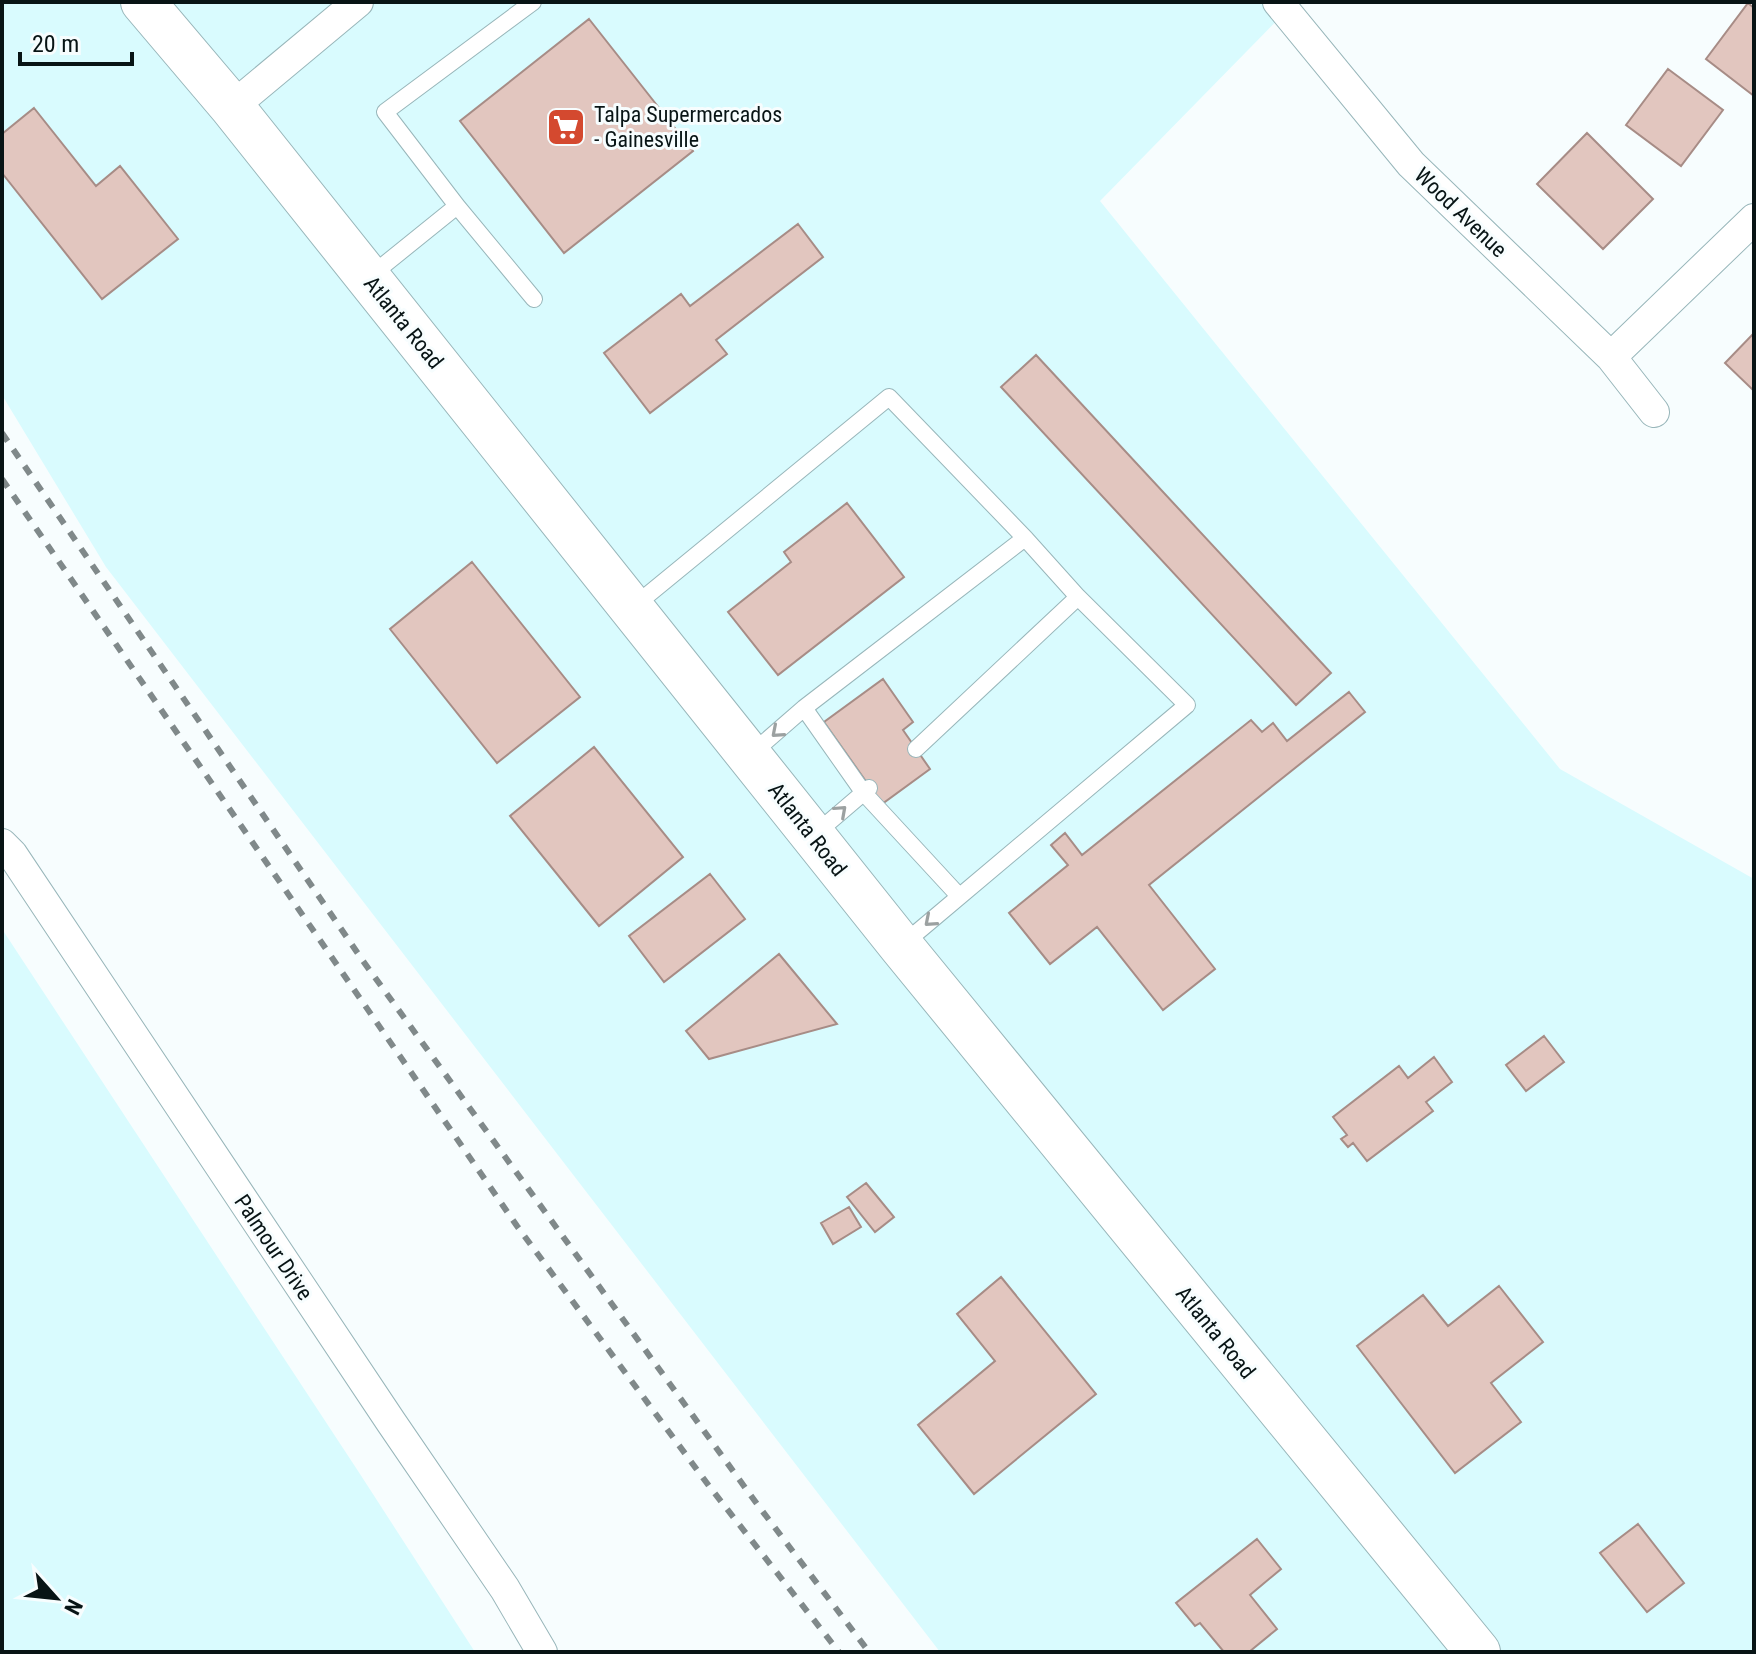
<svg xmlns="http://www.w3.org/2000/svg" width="1756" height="1654" font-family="'Roboto Condensed',sans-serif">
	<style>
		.built { fill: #d9fbfe }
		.building { fill: #e2c6bf; stroke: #a78c86; stroke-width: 2 }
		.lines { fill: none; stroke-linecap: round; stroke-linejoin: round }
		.lane-casing { stroke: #98b6ba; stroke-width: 18 }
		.street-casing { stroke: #98b6ba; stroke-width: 32 }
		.secondary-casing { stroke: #98b6ba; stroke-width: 46 }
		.lane { stroke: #fff; stroke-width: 16 }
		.street { stroke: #fff; stroke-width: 30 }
		.secondary { stroke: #fff; stroke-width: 44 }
		.rail { stroke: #80898a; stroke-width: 6; stroke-dasharray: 10 10; stroke-linecap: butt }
		.oneway { stroke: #9ca1a1 }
		.labels { text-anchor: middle; stroke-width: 6; stroke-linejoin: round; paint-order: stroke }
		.poi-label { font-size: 22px; fill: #081415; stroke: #f7fdfe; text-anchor: start }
		.street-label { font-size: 22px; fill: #081415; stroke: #f7fdfe }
	</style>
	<rect width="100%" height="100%" fill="#f7fdfe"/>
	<path class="built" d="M2,2H1295L1100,201L1560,769L1754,879V1652H940L106,567L2,395Z
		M2,929L360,1474L475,1652H2Z"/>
	<path class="building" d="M1748,3L1754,8V96L1706,59Z
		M589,19L693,151L564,253L460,121Z
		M1668,69L1723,110L1681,166L1626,125Z
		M34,108L96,186L120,166L178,239L102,299L2,173V134Z
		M1587,133L1653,199L1603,249L1537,184Z
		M798,224L823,257L716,340L727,354L650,413L604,353L681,294L690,306Z
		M1754,333V391L1725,363Z
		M1036,355L1331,673L1296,705L1001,387Z
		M847,503L904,577L778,675L728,612L791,562L784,552Z
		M472,562L580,697L497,763L390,629Z
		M883,679L913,722L903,730L930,769L882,804L824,722Z
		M1349,692L1365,712L1149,885L1215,969L1163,1010L1097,927L1050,964L1009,913L1068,865L1051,845L1065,833L1082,855L1251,720L1262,732L1273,723L1287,741Z
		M594,747L683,857L599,926L510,816Z
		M710,874L745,919L664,982L629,936Z
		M779,954L837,1024L709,1059L686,1031Z
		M1544,1036L1564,1062L1526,1091L1506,1065Z
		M1434,1057L1452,1082L1426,1102L1433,1111L1367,1161L1353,1143L1348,1147L1341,1139L1347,1135L1333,1117L1399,1066L1408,1078Z
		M866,1183L894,1217L875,1232L847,1197Z
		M849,1207L861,1227L833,1244L821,1223Z
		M1001,1277L1096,1394L974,1494L918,1425L995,1361L957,1314Z
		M1499,1286L1543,1342L1491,1383L1521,1422L1455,1473L1357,1346L1423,1295L1448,1326Z
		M1638,1524L1684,1583L1647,1612L1600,1553Z
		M1257,1539L1281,1569L1250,1595L1277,1629L1249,1652H1224L1200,1623L1195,1626L1176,1603Z"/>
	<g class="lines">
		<g class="lane-casing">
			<path id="lane" d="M457,206L534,299
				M369,277L457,206L385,112L533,2
				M633,607L889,397L1025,538L1078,597L1187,705L902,945
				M804,708L863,792L959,896
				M916,749L1078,597
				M750,755L804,708L1025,538
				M814,835L869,788"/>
		</g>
		<g class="street-casing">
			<path id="street" d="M1278,2L1411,164L1611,357L1654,412
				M232,107L358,2
				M1611,357L1754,219
				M2,844L12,854L391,1422L505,1589L542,1652"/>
		</g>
		<g class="secondary-casing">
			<path id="secondary" d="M143,2L232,107L901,946L1478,1652"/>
		</g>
		<use href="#lane" class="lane"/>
		<use href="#street" class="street"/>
		<use href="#secondary" class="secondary"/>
		<path class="rail" d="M2,433L363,961L757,1504L869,1652
			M2,479L517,1226L709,1486L839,1652"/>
	</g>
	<defs><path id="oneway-chevron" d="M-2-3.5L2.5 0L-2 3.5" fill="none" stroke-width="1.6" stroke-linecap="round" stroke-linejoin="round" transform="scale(2)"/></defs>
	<g class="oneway">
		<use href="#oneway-chevron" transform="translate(777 732) rotate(139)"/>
		<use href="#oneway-chevron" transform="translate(841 811) rotate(-42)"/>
		<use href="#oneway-chevron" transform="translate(930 921) rotate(139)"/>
	</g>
	<defs>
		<g id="supermarket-square" transform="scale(2)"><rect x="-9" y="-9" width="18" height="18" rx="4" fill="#d4492f" stroke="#f7fdfe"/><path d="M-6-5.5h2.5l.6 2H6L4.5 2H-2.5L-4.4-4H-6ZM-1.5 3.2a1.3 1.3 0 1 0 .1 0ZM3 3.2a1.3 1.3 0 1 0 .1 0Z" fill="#fff"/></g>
	</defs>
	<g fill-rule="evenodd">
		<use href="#supermarket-square" x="566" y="127"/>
	</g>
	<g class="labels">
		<g class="poi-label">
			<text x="594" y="122">Talpa Supermercados<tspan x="594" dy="25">- Gainesville</tspan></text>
		</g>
		<g class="street-label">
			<text transform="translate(1461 212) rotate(44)" y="8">Wood Avenue</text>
			<text transform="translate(404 322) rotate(51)" y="8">Atlanta Road</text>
			<text transform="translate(808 829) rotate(52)" y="8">Atlanta Road</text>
			<text transform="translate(274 1247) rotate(56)" y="8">Palmour Drive</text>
			<text transform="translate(1216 1332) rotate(51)" y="8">Atlanta Road</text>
		</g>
	</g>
	<rect width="1756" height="1654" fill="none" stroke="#081415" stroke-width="8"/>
	<g transform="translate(56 1598) rotate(117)" stroke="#f7fdfe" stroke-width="6" paint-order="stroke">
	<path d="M0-6L14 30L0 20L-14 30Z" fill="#081415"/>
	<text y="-12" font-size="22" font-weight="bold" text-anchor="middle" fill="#081415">N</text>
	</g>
	<path d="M20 52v12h112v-12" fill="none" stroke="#081415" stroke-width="4"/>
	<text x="32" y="52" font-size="24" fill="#081415" stroke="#f7fdfe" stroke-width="6" paint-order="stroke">20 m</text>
</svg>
